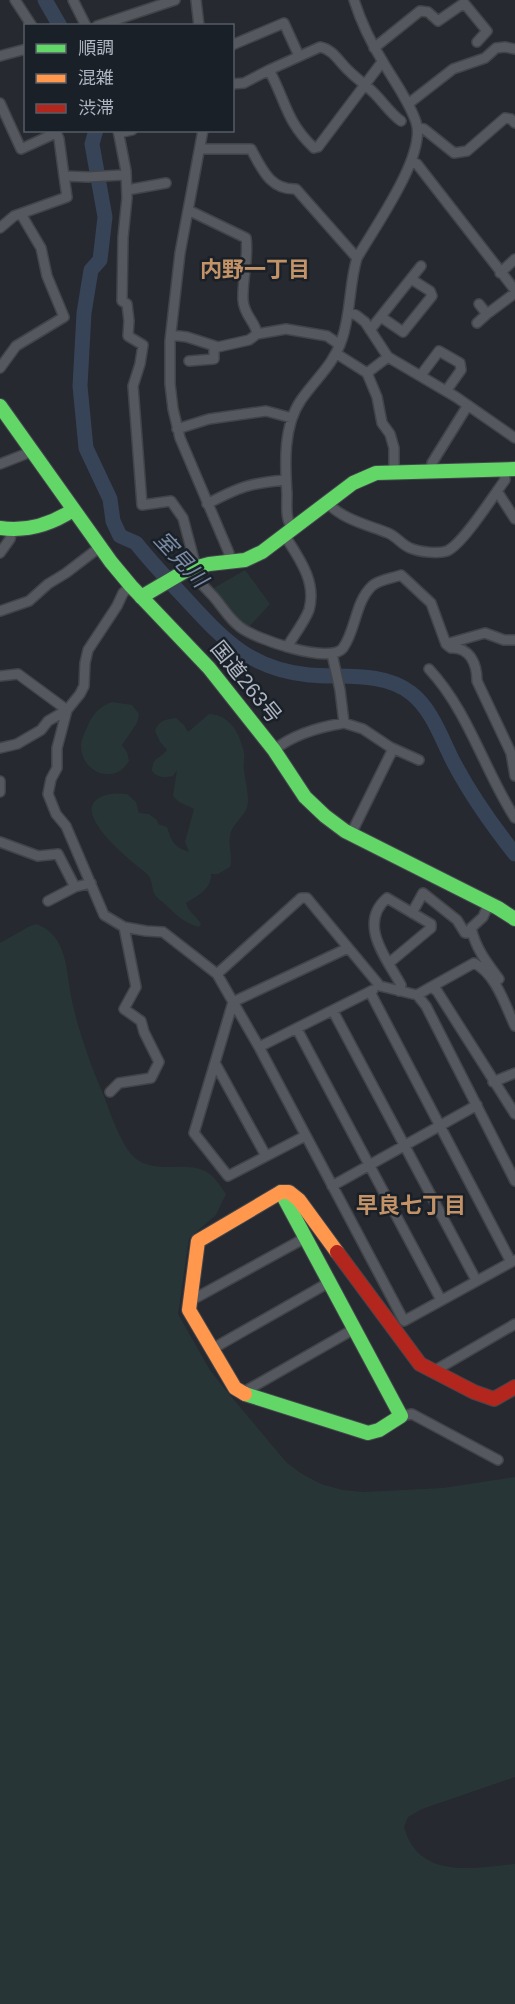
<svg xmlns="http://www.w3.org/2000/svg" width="515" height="2004" font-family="Arial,'Noto Sans JP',sans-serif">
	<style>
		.green { fill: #283537 }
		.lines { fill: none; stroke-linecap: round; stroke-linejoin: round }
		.river { stroke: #374356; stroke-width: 15 }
		.street-casing { stroke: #414449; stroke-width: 12 }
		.fast-casing { stroke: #43464c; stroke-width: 16 }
		.slow-casing { stroke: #43464c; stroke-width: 16 }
		.jam-casing { stroke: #43464c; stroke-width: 16 }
		.street { stroke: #55585e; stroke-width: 9 }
		.fast { stroke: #63d668; stroke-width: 14 }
		.slow { stroke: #ff974d; stroke-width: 14 }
		.jam { stroke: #b3261e; stroke-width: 14 }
		.labels { text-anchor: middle; stroke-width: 5; stroke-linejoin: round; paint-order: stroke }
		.street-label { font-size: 21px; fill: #afb5c1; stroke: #1a2028 }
		.neighbourhood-label { font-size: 22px; font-weight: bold; fill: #c39367; stroke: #1a2028 }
		.water-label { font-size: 22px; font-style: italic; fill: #7b8ba5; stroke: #1a2028 }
	</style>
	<rect width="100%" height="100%" fill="#26292f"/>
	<path class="green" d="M245,570L270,604L249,627L237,617L214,588Z
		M112,702L132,705L139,714L137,723L122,745L127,752L129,761C113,787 81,771 81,746C81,738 86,730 89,723C94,712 101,706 112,702Z
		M209,714C230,715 239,732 244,752C245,758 243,764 244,770C245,780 250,798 247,808C243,817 232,825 230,835C228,847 233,856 230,867L218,874H211C212,889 197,896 186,903C189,913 196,915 201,924L199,927C184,923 176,915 165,904C162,901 158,899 155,895C151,888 153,880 147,874C135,864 75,818 96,800C105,793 117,793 127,794L136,802L139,813L149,814L157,820L158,824L167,827C172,842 174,847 189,852L185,842L194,809L179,802L173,796L177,770L173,776C164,778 158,778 152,771C153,755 160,760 167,750L160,742L155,731C159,720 166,719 176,718L184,725L188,732Z
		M36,924C48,928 56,936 61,948C68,964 68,984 72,1001C79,1033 91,1066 104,1096C110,1113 117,1132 126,1147C146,1180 180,1159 205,1171C215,1176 220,1186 226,1194L216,1215L189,1238L178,1314L210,1370L224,1388L287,1463L302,1474L321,1484L343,1490L364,1492L443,1488L515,1477V1777L422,1809L408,1817L404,1827C419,1880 472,1868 515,1864V2004H0V943L30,926Z"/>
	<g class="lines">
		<path class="river" d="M45,0L60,26
			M96,130L92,144L105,217L100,260L91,270L84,313L80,386L86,448L110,499L113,521L120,536L136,543C151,562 168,580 185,598C223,639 249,669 309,675C342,678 383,671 411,693C432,709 442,740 454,763C471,795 492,825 515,854"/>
		<g class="street-casing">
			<path id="street" d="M15,0L32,26
				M73,0L86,26
				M196,0L199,26
				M97,26L175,0
				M232,45L284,23L299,56
				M374,48L420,11L428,12L438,21L464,3L487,31L477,42
				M0,56L26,49
				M269,70L320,47C333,49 340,63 349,71C357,79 366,85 374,93C384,103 390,113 401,121
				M232,84L244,83L269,70C286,101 286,122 314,148L318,147L382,62
				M0,103L21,149L56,133
				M408,104L453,69L485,58L496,48L505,47L515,49
				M418,128L424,129L454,153L467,151L505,118L511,119L515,123
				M55,130L59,139L64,176
				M118,130L126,171L127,198L123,237L122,301L127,304L129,321L128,336L143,345L140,364L133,386L142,505L171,501L183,518L196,567
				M203,130L180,253L170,341V384L173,409L180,438L229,553L228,563
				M119,133L132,130
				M201,149H251C262,169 270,190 296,189L357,258
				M412,162L417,164L515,290
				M127,190L166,183
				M188,210L246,238C249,259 242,279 243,300C244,316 256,322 257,334
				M0,228L14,216L67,197L64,176L88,177L122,175
				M500,273L515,259
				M348,312L356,315L365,322L388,357L456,397L515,438
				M487,314L515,293
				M381,317L403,332L432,296L430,291L411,279
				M477,323L487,314L479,304
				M370,330L421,266
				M171,335L187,337L218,347L249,340L257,334L286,329L327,336L340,345
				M337,354L367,373L377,397L382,423L390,434L394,448V471
				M189,361L214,359V347
				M0,368L16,346L64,317L47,276L41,248L21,214
				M367,373L388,357
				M421,375L439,351L460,363L461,370L446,391
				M177,429L209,419L266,411L292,418
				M0,464L33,451
				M431,470L432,463L468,405
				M497,491L515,519
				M327,502C341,519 368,525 388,533C396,536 402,545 410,548C419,552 438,554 447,551C463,544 493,496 505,480L504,469
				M207,504C239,487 250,483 286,480
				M293,529C285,520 287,506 287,494C285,464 283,426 301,400C316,378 333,366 342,339C351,313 349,284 357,258C374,228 427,155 416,122C409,101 394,81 383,62C371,43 361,22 354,0
				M285,536C299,558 317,582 309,610C304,623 294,635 287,647
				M0,553L10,539L12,530
				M187,570C196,578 205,587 213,596C222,606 229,619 240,627C255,639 330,665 343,648C356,630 355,602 372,586C378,580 393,578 401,575L431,603L446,644L485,633L504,640H515
				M0,611L29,601L48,584L66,573L100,547
				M446,644L451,648C470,647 477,664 477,681L511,753L515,776
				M429,669C469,712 484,770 515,818
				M0,676L18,674L67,710
				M67,710L57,748V768L51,779L48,794L56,814L66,826L104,915L124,927L146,931L163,932L217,974L259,1047L404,1321L515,1260
				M344,723L363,729L390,747L419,760
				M0,748L17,744L41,730L48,721L67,710L80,694L84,686L85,663L88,650L117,606L123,593L131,586
				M274,750C294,734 319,727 344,723L340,690L332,654
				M0,781V792
				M351,834L393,749
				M0,842L38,856L58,854L75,887L91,883
				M48,901L75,887
				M489,903L483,917L471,928C476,949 487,963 499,979
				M412,913L423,893L457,920L465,933H472
				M389,963L431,928V924L387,898C357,924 387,959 401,985L399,991
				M217,974L301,898H307L380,986L417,995L426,1006L515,1181
				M431,987L474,963C496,974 505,1005 515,1026
				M370,992L511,1262
				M417,995L431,987L437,991L515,1114
				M333,1011L476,1280
				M297,1029L441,1300
				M259,1047L373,990
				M215,1063L266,1156
				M493,1082L515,1073
				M110,1092L119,1083L151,1078L159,1062L144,1032L141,1021L124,1009L136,987L124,927
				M305,1136L228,1176L194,1133L233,1002L348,948
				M332,1186L477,1105
				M190,1301L305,1238
				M212,1349L328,1283
				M434,1371L515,1324
				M242,1393L354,1329
				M401,1416L412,1414L498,1460"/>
		</g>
		<g class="fast-casing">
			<path id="fast" d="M0,406L111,562L131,586L209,668L274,750L305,797L325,816L345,831L498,908L515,919
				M0,528C27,532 50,525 73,510
				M141,597L187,570L209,564L245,560L262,552L353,483L376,473L515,469
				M245,1394L368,1433L379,1430L401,1416L281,1192"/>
		</g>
		<g class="slow-casing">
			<path id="slow" d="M245,1394L235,1388L189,1310L198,1241L281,1192H289L299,1200L337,1252"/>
		</g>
		<g class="jam-casing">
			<path id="jam" d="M337,1252L420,1364L474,1392L494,1399L515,1387"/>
		</g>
		<use href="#street" class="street"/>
		<use href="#fast" class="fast"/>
		<use href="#slow" class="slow"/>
		<use href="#jam" class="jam"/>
	</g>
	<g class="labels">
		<g class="street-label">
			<text transform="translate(246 682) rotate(51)" y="7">国道263号</text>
		</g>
		<g class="neighbourhood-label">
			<text x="255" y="277">内野一丁目</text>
			<text x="411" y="1213">早良七丁目</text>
		</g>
		<g class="water-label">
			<text transform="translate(181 559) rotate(47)" y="8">室見川</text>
		</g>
	</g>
	<rect x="24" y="24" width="210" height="108" fill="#1a2028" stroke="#565c65" stroke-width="1.5"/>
	<rect x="36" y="44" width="30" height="9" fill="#63d668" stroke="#565c65" stroke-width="1.5"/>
	<text x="78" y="54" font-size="18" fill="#afb5c1">順調</text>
	<rect x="36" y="74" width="30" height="9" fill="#ff974d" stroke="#565c65" stroke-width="1.5"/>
	<text x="78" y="84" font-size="18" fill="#afb5c1">混雑</text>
	<rect x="36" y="104" width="30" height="9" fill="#b3261e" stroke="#565c65" stroke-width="1.5"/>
	<text x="78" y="114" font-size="18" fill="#afb5c1">渋滞</text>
</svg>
